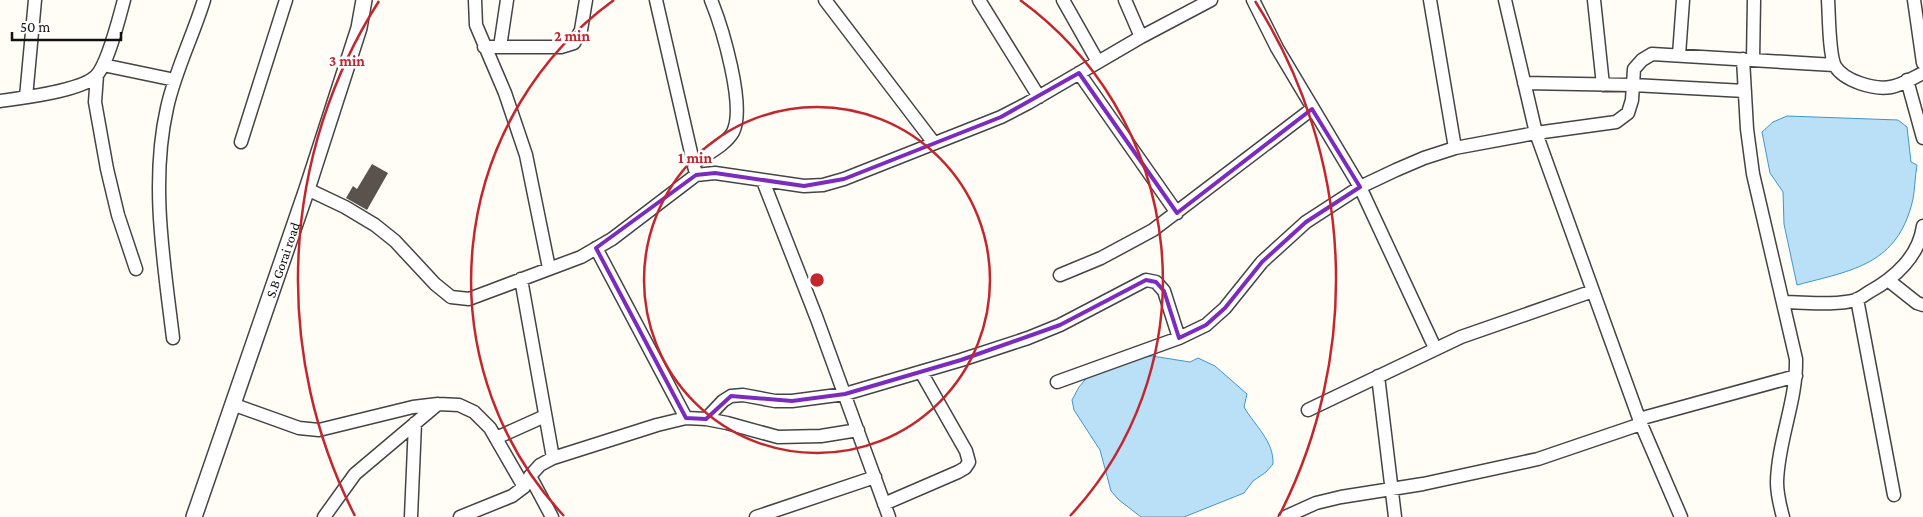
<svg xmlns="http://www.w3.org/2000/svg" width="1923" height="517" font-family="'Crimson Pro',serif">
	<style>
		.water { fill: #b9e0f7; stroke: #3f96cf }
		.building { fill: #5a524d }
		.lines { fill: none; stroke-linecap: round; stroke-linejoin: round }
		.minor-casing { stroke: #444; stroke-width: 15 }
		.tertiary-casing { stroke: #444; stroke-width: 18 }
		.minor { stroke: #fff; stroke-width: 12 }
		.tertiary { stroke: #fff; stroke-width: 15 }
		.marked { fill: none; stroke: #7b2cbf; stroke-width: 4; stroke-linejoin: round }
		.ring { fill: none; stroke: #c4262e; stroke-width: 2.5 }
		.labels { text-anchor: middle; stroke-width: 5; stroke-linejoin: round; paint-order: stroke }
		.street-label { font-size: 14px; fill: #111; stroke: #fff }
		.centre { fill: #c4262e; stroke: #fff; stroke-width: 2.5 }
		.ring-label { font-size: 15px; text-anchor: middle; font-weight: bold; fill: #c4262e; stroke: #fff; stroke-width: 5; stroke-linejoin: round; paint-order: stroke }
	</style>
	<rect width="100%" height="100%" fill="#fffdf5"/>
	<path class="water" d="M1787,116L1898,120L1907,127L1911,162L1917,165C1915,176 1915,188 1913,199C1898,265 1853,270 1797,285L1784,224L1783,192L1770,173L1762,132L1773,122Z
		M1152,356L1190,362L1198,358L1215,366L1247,394L1244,407C1255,426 1274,441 1273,464L1266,472L1253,481L1244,493L1184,517H1141L1119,500L1111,491L1100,450L1074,410L1072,400L1079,387L1090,374L1132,359Z"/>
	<path class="building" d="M372,164L388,173L367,210L346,198L353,186L357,189Z"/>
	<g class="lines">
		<g class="minor-casing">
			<path id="minor" d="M475,0L476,25L505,93L526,155L549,268
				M656,0L695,170
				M825,0L934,143
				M979,0L1039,97
				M1063,0L1098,62
				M1125,0L1141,37
				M1253,0L1277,48L1360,187L1435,348
				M1430,0L1455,148
				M1505,0L1536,133L1641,424L1681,517
				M1594,0L1603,85
				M1828,0C1829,14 1829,55 1835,66C1844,81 1874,90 1891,87C1902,85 1913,78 1923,73
				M1914,0L1923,63
				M484,47H561L574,43L581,30L586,0
				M500,47L507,0
				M1679,55L1683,0
				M1743,59L1747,129L1753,174L1796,359C1797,401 1778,440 1777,482C1777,494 1780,506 1783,517
				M1753,60L1754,0
				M103,65L175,80
				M1079,73L1177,213
				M97,75L95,102L107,169L118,215L136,269
				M1907,80L1923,138
				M1524,83L1633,85L1745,91
				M26,97L35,0
				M0,101C22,98 81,91 96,76C108,64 119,18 124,0
				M241,142L286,0
				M694,163C705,155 726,145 733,132C746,106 722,27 711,0
				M763,181L817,319L889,517
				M307,189L345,207L375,225L395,241L435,284L451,297L469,299L581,257L612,239L696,175L715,173L804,186L823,185L844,179L1001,117L1028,103L1141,37L1211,0
				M596,248L686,418
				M1060,275L1101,258L1153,230L1312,109
				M521,279L553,458
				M1888,280L1917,303L1923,305
				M1857,299L1894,495
				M1783,302C1806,302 1833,306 1856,300C1860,298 1865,295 1869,292C1895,278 1919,256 1923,226
				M173,338C164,263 150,183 167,108C175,71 193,36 204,0
				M1378,376L1395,517
				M1057,382L1179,338L1206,325L1225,308L1262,262L1306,222L1360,187L1396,170L1424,158L1455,148L1536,133L1616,122L1628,113L1632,100L1634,69L1642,60L1652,54L1834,65
				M232,404L299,428L319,430L413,407L438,404L459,405L474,412L490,428L524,487
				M1308,410L1461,337L1593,291
				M706,419L723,401L731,396L743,395L775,401H792L845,394L961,360L1028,338L1060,325L1146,280L1156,282L1164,291L1179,338
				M1639,419L1796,376
				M496,438L545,416
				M530,476L552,517
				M884,504L958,472L965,468L969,462L966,451L921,372
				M324,517L355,474L438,404
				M411,517L415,423
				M460,517L512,496L524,487L530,476L540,465L553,458L657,425L686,418L706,419L727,423L778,437L821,436L858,430
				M756,517L875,477
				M1285,517L1316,503L1341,497L1423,484L1538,459L1641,424"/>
		</g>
		<g class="tertiary-casing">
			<g id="tertiary">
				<path id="s1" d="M194,517L307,189L359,28L364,0"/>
			</g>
		</g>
		<use href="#minor" class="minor"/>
		<use href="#tertiary" class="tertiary"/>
	</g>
	<path class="marked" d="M1079,73L1177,213L1312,109L1360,187L1306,222L1262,262L1225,308L1206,325L1179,338L1164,291L1156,282L1146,280L1060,325L961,360L845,394L792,401L731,396L706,419L686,418L596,248L696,175L715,173L804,186L844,179L1001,117Z"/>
	<g class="ring">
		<circle cx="817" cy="280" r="173"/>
		<path d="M564 516A346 346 0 0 1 614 0M1020 0A346 346 0 0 1 1070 516"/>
		<path d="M355 516A519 519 0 0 1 379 1M1255 1A519 519 0 0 1 1279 516"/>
	</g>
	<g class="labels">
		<g class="street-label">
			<text dy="5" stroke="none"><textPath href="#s1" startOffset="272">S.B Gorai road</textPath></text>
		</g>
	</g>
	<circle cx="817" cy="280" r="8" class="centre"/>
	<g class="ring-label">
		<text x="572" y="41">2 min</text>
		<text x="347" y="66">3 min</text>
		<text x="695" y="163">1 min</text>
	</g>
	<path d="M12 32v8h109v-8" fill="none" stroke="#111111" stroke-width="2.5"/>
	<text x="20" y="32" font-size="15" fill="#111111" stroke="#ffffff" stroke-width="4" paint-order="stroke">50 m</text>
</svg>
